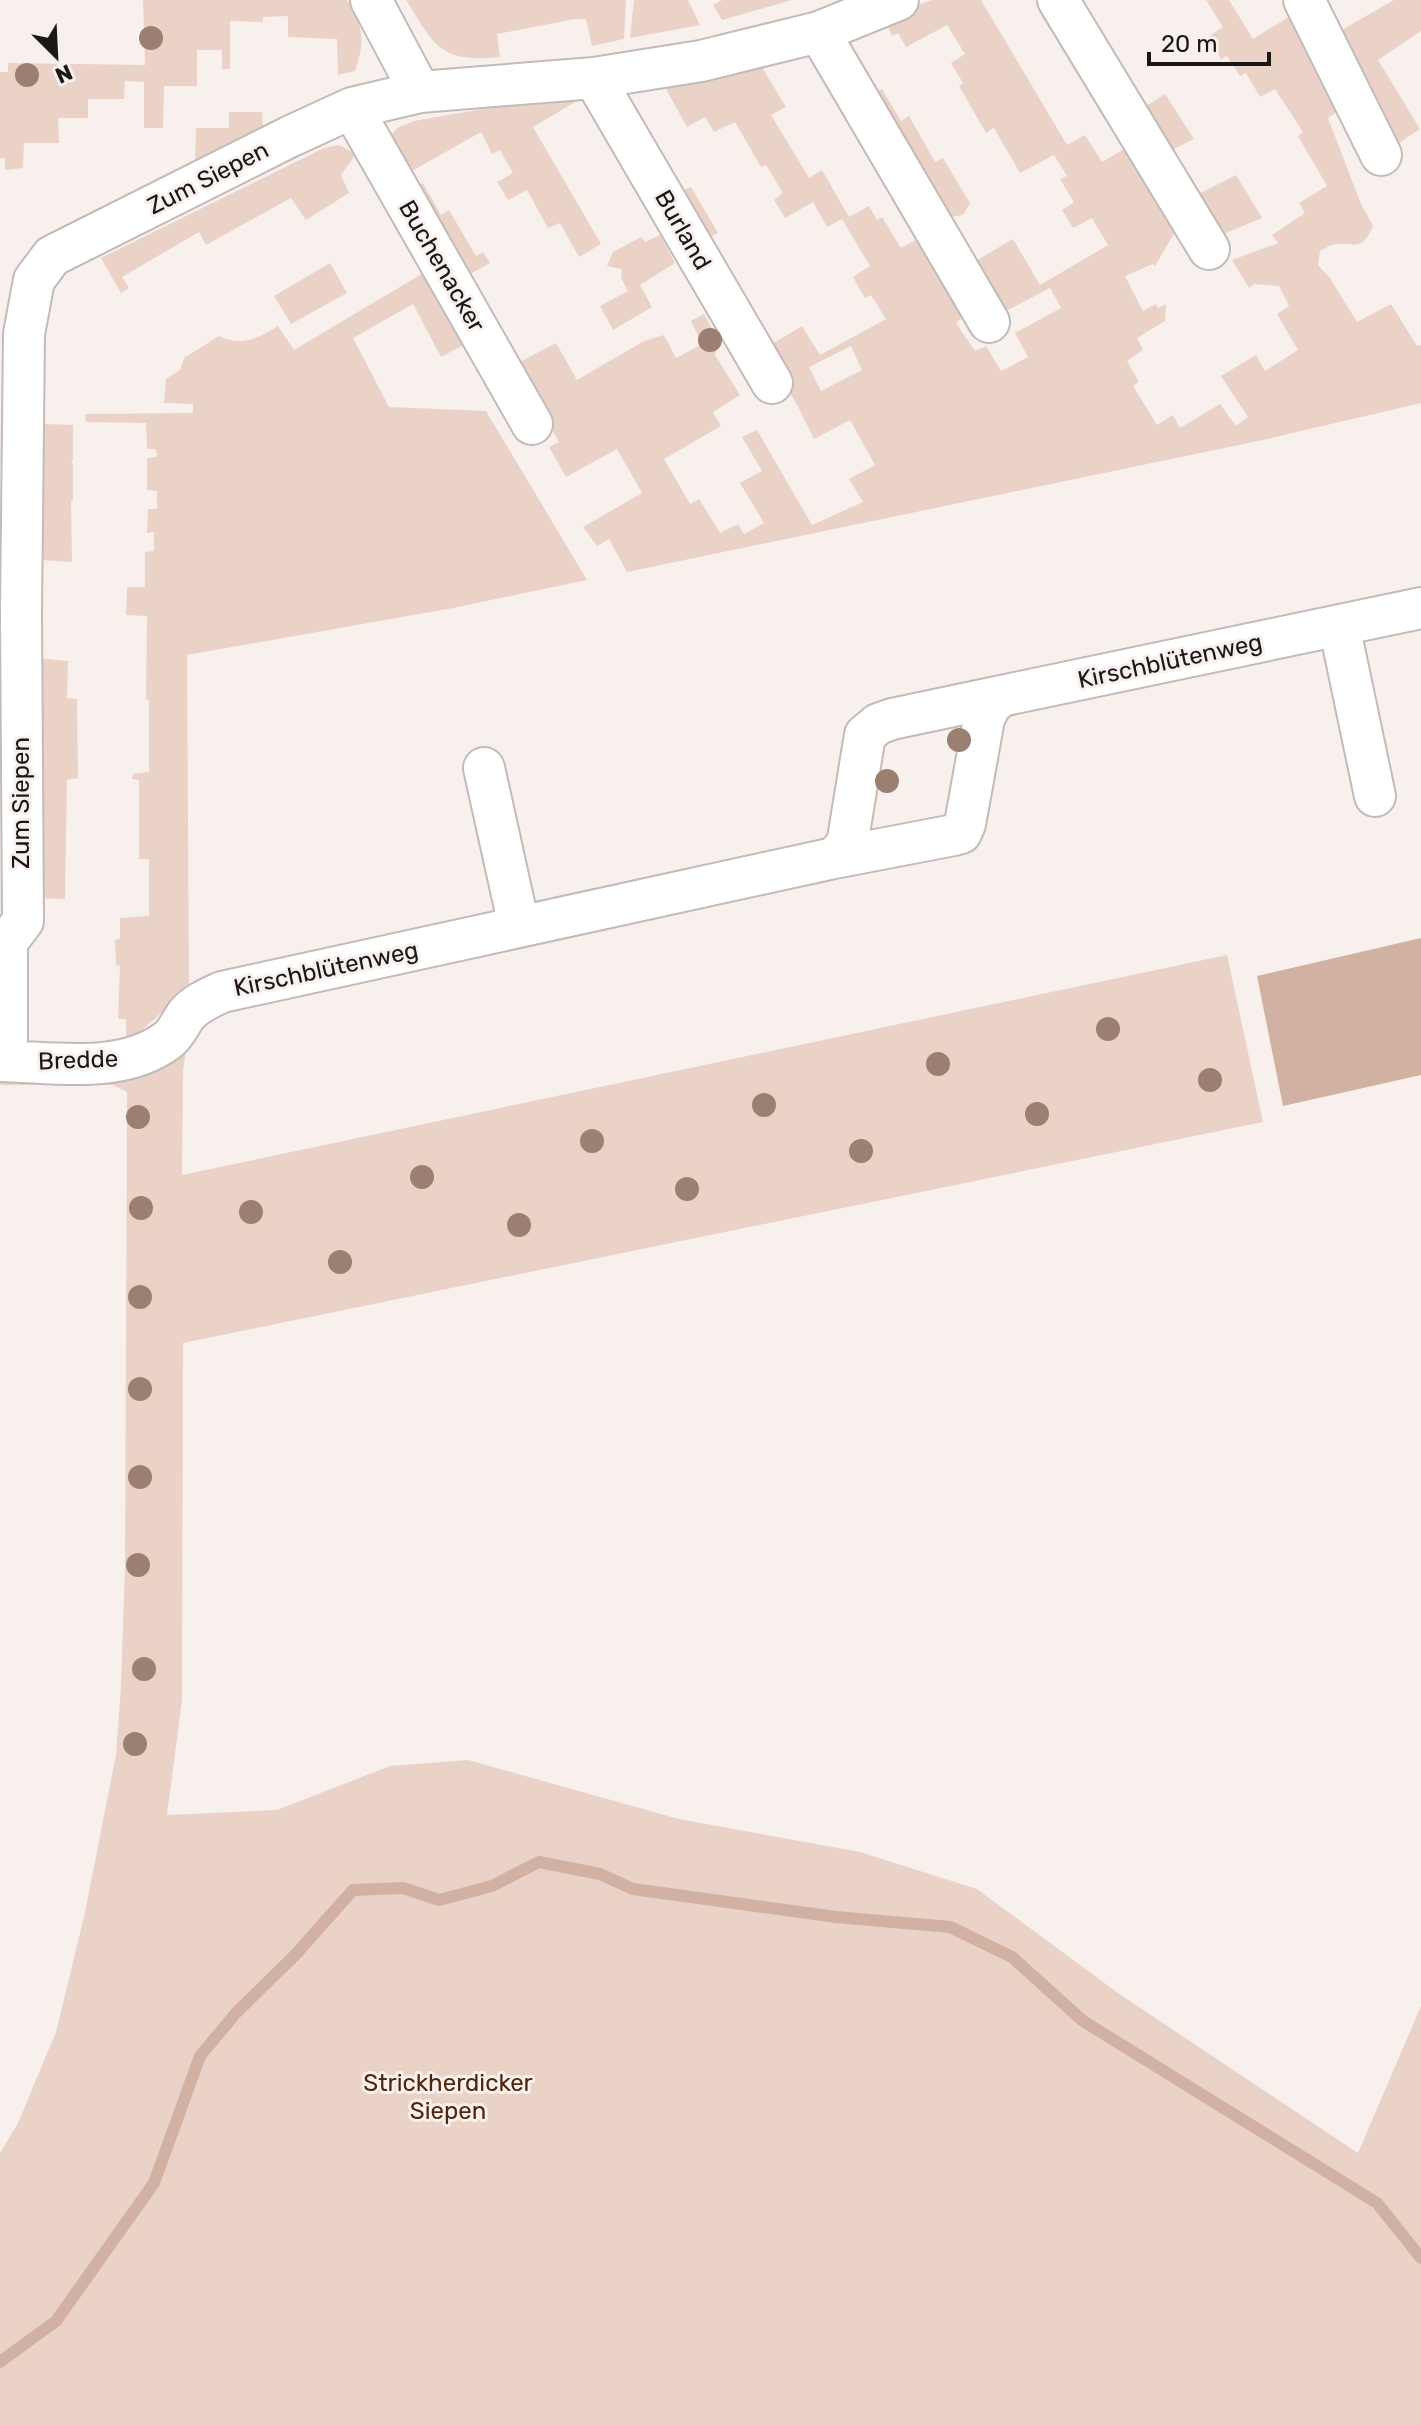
<svg xmlns="http://www.w3.org/2000/svg" width="1421" height="2425" font-family="Rubik,sans-serif">
	<style>
		.green { fill: #ead2c7; fill-rule: evenodd }
		.water { fill: #d1b1a2 }
		.lines { fill: none; stroke-linecap: round; stroke-linejoin: round }
		.stream { stroke: #d1b1a2; stroke-width: 12 }
		.minor-casing { stroke: #c2bbb8; stroke-width: 44 }
		.minor { stroke: #fff; stroke-width: 40 }
		.tree { fill: #9b8072 }
		.labels { text-anchor: middle; stroke-width: 6; stroke-linejoin: round; paint-order: stroke }
		.street-label { font-size: 24px; fill: #1a1817; stroke: #f8f0ed }
		.park-label { font-size: 24px; fill: #4f250e; stroke: #f8f0ed }
	</style>
	<rect width="100%" height="100%" fill="#f8f0ed"/>
	<path class="green" d="M143,0H347C364,26 365,42 355,71L338,75L337,39L288,37V16L263,17V22L230,21V69H222V50H197V86H164L163,128H144V82L125,81L124,99H88V118H58L59,143H24L23,168L5,170V158H0V72H8V63L145,65Z
		M406,0H626L624,39L592,46L586,19H575L497,34L500,57C441,63 435,47 406,0Z
		M634,0H688L700,25L630,38Z
		M722,0H792L722,20L713,5Z
		M932,0H981L1067,145L1085,135L1102,162L1131,145L1179,225L1155,266L1153,264L1125,276L1143,311L1156,304L1158,308L1166,304L1165,321L1137,338L1143,350L1127,361L1139,382L1133,386L1157,425L1173,415L1180,428L1220,404L1236,426L1248,417L1221,376L1256,355L1265,371L1298,350L1277,314L1289,306L1279,286L1254,284L1249,288L1232,260L1278,243L1272,235L1305,213L1299,203L1327,186L1298,136L1303,132L1275,89L1260,97L1246,73L1240,76L1227,56L1221,59L1208,37L1223,27L1206,0H1229L1253,39L1297,12L1339,110L1328,118L1361,204L1373,226C1361,255 1352,240 1332,245C1328,246 1324,249 1320,251L1318,265L1330,278L1357,322L1391,304L1417,346L1421,345V403L1263,440L627,572L609,539L597,546L583,527L642,493L617,449L566,477L549,447L559,442L516,364L556,343L577,380L644,341L664,335L676,358L702,344L691,321L704,314L719,341L715,355L740,395L713,412L721,426L664,459L690,504L699,499L720,533L738,524L744,534L764,523L740,483L762,471L742,437L757,430L812,525L863,502L849,479L875,465L850,420L814,439L796,403L764,349L802,326L820,355L886,319L871,295L865,298L853,277L870,266L842,219L827,227L813,202L785,218L774,200L783,193L766,165L761,167L735,122L714,132L705,117L687,127L661,80L758,61L786,107L771,115L809,178L822,170L849,217L869,206L877,220L882,217L901,248L923,236L968,312L956,323L975,351L986,346L1001,371L1028,357L1015,333L1061,308L1050,288L1004,312L974,262L1013,239L1040,285L1108,245L1092,218L1073,228L1062,210L1074,202L1060,179L1067,176L1054,155L1020,173L994,128L986,133L959,86L963,83L951,63L965,54L947,25L906,47L898,33L892,36L884,18ZM851,346L862,370L821,391L809,367Z
		M1394,0H1421V31L1378,60L1420,129L1396,145L1340,31Z
		M882,89L901,121L909,116L935,162L943,158L970,203L963,215L948,217L873,95Z
		M568,94L577,98L575,102L533,127L601,244L579,257L560,223L548,228L527,190L508,200L497,182L513,173L500,150L492,154L481,132L405,175L389,139L397,128L414,121Z
		M1165,94L1194,139L1166,153L1140,110Z
		M229,112H262L263,128L195,161L196,128H229Z
		M339,145L356,154L341,175L349,193L306,220L291,198L206,245L199,232L122,277L129,288L121,293L101,258L324,148Z
		M657,145L684,190L691,187L718,233L702,241L650,149Z
		M1236,175L1262,218L1219,236L1195,196Z
		M423,183L441,215L449,210L476,256L483,252L490,263L463,278L413,189Z
		M660,235L675,263L640,285L652,307L613,330L600,306L628,291L621,278L622,269L607,266L613,252L641,237L645,242Z
		M330,263L347,293L291,324L274,296Z
		M425,272L467,343L441,357L413,304L353,338L389,407L486,411L587,580L453,608L187,655L189,989L135,1036L126,1038V1019H118L120,966L116,965L115,940L120,939V918L149,916V859H139V780L132,779L133,774L149,772V700L146,699L147,616L126,615L127,587H145V552L154,551V532L147,533L148,509H157V491L147,490V458L156,457L157,454L155,449H147L146,423L86,422L85,414L193,413V404L164,403L166,379L180,370L184,358L219,336C241,347 259,338 278,326L294,350Z
		M43,424L73,425V460H71L73,464V500L71,501L72,562L41,560Z
		M37,658L68,661L67,698L77,699L78,778L67,780L65,899L35,898Z
		M1227,955L1263,1122L183,1343L182,1700L167,1815L277,1810L390,1766L468,1760L679,1819L860,1852L977,1889L1118,1993L1358,2153L1421,2006V2425H0V2153L18,2123L56,2032L84,1917L116,1755L121,1686L125,1567L127,1092L113,1085H0V1061L186,1050L183,1071L182,1175Z"/>
	<path class="water" d="M1421,938V1075L1283,1106L1257,976Z"/>
	<g class="lines">
		<path class="stream" d="M0,2362L56,2321L154,2183L200,2056L236,2013L296,1954L353,1890L403,1888L439,1900L492,1886L539,1862L600,1874L633,1889L836,1917L950,1927L1012,1957L1083,2021L1377,2203L1421,2258"/>
		<g class="minor-casing">
			<path id="minor" d="M371,0L420,92
				M1058,0L1209,249
				M1304,0L1381,155
				M819,32L989,322
				M594,78L772,383
				M352,108L532,424
				M1339,625L1375,796
				M484,768L519,926
				M834,858L844,848L848,839L865,735L878,724L892,719L1001,696
				M0,1061C55,1062 121,1075 168,1040C176,1034 180,1024 186,1015C195,1004 209,998 222,992L834,858L954,835L961,833L965,824L984,719L990,706L1001,696L1421,608
				M7,1061V942L23,921L21,612L24,334L34,280L52,256L289,137L352,108L420,92L594,78L701,61L819,32L898,0"/>
		</g>
		<use href="#minor" class="minor"/>
	</g>
	<g class="tree">
		<circle cx="151" cy="38" r="12"/>
		<circle cx="27" cy="75" r="12"/>
		<circle cx="710" cy="340" r="12"/>
		<circle cx="959" cy="740" r="12"/>
		<circle cx="887" cy="781" r="12"/>
		<circle cx="1108" cy="1029" r="12"/>
		<circle cx="938" cy="1064" r="12"/>
		<circle cx="1210" cy="1080" r="12"/>
		<circle cx="764" cy="1105" r="12"/>
		<circle cx="1037" cy="1114" r="12"/>
		<circle cx="138" cy="1117" r="12"/>
		<circle cx="592" cy="1141" r="12"/>
		<circle cx="861" cy="1151" r="12"/>
		<circle cx="422" cy="1177" r="12"/>
		<circle cx="687" cy="1189" r="12"/>
		<circle cx="141" cy="1208" r="12"/>
		<circle cx="251" cy="1212" r="12"/>
		<circle cx="519" cy="1225" r="12"/>
		<circle cx="340" cy="1262" r="12"/>
		<circle cx="140" cy="1297" r="12"/>
		<circle cx="140" cy="1389" r="12"/>
		<circle cx="140" cy="1477" r="12"/>
		<circle cx="138" cy="1565" r="12"/>
		<circle cx="144" cy="1669" r="12"/>
		<circle cx="135" cy="1744" r="12"/>
	</g>
	<g class="labels">
		<g class="street-label">
			<text transform="translate(208 178) rotate(-27)" y="8">Zum Siepen</text>
			<text transform="translate(683 230) rotate(60)" y="8">Burland</text>
			<text transform="translate(442 266) rotate(60)" y="8">Buchenacker</text>
			<text transform="translate(1170 661) rotate(-12)" y="8">Kirschblütenweg</text>
			<text transform="translate(21 803) rotate(-90)" y="8">Zum Siepen</text>
			<text transform="translate(326 969) rotate(-12)" y="8">Kirschblütenweg</text>
			<text transform="translate(78 1060) rotate(-2)" y="8">Bredde</text>
		</g>
		<g class="park-label">
			<text x="448" y="2091">Strickherdicker<tspan x="448" dy="28">Siepen</tspan></text>
		</g>
	</g>
	<g transform="translate(56 56) rotate(156)" stroke="#f8f0ed" stroke-width="6" paint-order="stroke">
	<path d="M0-6L14 30L0 20L-14 30Z" fill="#1a1817"/>
	<text y="-12" font-size="22" font-weight="bold" text-anchor="middle" fill="#1a1817">N</text>
	</g>
	<path d="M1149 52v12h120v-12" fill="none" stroke="#1a1817" stroke-width="4"/>
	<text x="1161" y="52" font-size="24" fill="#1a1817" stroke="#f8f0ed" stroke-width="6" paint-order="stroke">20 m</text>
</svg>
